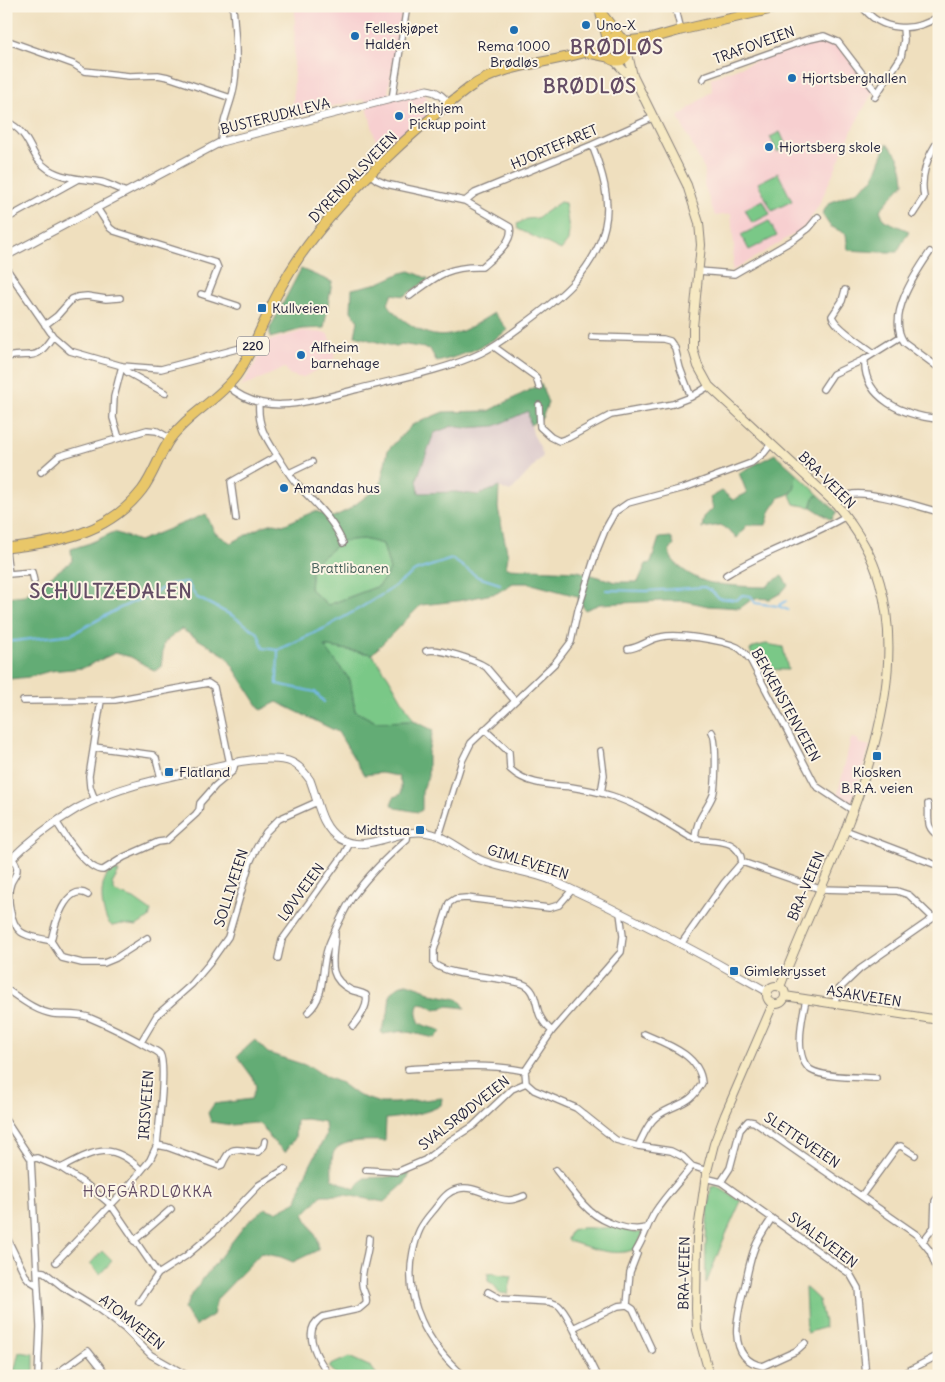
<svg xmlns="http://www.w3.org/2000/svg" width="945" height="1382" font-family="Delius,sans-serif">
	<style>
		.built { fill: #f7cfd0 }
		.industrial { fill: #d2bdc5 }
		.green { fill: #7ac887; stroke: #4e7561 }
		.forest { fill: #63ac74; stroke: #426758; fill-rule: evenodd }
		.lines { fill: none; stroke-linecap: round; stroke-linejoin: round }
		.stream { stroke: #76baec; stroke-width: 2 }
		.minor-casing { stroke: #88807c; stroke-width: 8 }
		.tertiary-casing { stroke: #88807c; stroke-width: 9 }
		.secondary-casing { stroke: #88807c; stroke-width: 10 }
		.primary-casing { stroke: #88807c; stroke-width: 11 }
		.minor { stroke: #fff; stroke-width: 5.5 }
		.tertiary { stroke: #fff; stroke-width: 7 }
		.secondary { stroke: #f6e9c3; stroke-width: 8 }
		.primary { stroke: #e9c769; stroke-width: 9 }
		.poi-dot { fill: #1f6fb2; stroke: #fcf5e5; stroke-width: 2 }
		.labels { text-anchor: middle; stroke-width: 4; stroke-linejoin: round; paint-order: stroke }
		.shield { fill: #fcf5e5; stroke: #63616e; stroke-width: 1 }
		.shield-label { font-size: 12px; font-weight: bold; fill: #22223b }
		.poi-label { font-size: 14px; fill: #22223b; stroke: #fcf5e5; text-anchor: start }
		.street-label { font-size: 14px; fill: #22223b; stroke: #fcf5e5 }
		.park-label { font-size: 14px; fill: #415c56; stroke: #fcf5e5 }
		.neighbourhood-label { font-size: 15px; letter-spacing: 1px; fill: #644d65; stroke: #fcf5e5 }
		.district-label { font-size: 19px; font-weight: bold; letter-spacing: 1px; fill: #644d65; stroke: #fcf5e5 }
	</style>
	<rect width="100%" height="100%" fill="#fcf5e5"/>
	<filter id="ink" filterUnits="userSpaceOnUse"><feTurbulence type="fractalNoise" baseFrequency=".02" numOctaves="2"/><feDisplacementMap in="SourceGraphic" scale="10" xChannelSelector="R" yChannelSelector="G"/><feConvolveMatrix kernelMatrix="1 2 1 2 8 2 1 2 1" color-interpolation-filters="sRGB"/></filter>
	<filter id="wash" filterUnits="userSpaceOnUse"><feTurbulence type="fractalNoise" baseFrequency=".0096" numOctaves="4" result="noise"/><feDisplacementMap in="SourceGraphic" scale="20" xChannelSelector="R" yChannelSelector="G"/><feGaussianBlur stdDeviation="1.12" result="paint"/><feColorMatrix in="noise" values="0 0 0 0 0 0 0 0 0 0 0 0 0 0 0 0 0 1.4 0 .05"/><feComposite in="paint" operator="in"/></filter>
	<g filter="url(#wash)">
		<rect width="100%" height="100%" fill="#efdfbe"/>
		<path class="built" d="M295,6H403L388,93L421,86L433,111L380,157L365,99L293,115Z
			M827,38L834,42L840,48L873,92L855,124L819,205L807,224L801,230L732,271L734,246L731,214L715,216L704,185L705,171L678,117L712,91L711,78L815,39Z
			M303,331L327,333L334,347V360L304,377H297L289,374L285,368L241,387L268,341Z
			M851,738L858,739L859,743L870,746L852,801L846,802L837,797Z"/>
		<path class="industrial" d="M528,411L533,434L539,445L543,456L510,492L499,487L478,495L456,492L419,494L417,479L434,433L452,426L465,428L495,426Z"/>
		<path class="green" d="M780,132L787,147L777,152L770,137Z
			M778,173L792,201L772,211L758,183Z
			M763,200L770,214L752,223L745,209Z
			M560,202L565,203L569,230L568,241L561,250L518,229L517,224L527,219L537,218Z
			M769,221L777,236L749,250L741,235Z
			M796,473L819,495L815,496L811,507L794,504L790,495L794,490Z
			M363,539L383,544L390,570L379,586L328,605L310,589L312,565L342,540Z
			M766,644L783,647L788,670L758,669L750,650L754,647Z
			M323,646L372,654L388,676L414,721L376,722L355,711L350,680Z
			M113,870L119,872L112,884L115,892L134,899L151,911L149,918L136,926L122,924L112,926C100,918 97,877 113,870Z
			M716,1186L741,1201L723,1241L706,1284C705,1251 706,1220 711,1187Z
			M614,1226L635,1233L642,1232V1235L635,1249C614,1258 589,1247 568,1241L567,1239L571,1230C586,1225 599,1231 614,1226Z
			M102,1251L112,1261L100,1274L90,1264Z
			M488,1273L512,1276L508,1294L500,1293L493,1284L488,1281Z
			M805,1288H806L819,1300L825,1327L807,1333Z
			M19,1352L34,1354V1371L31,1374L14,1372Z
			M349,1357L371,1367L378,1376H337L329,1366Z"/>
		<path class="forest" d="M887,144C900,155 903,167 904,183L880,210L884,220L909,231L897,252H880L848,250L846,234L830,226L822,214L829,203L858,191L873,179Z
			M301,269L332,282L324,328L302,329L270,338V328Z
			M410,271L429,279L404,296L392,294L388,303C393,313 402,319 411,325C444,347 464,331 494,313L508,330C484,347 465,355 437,362L430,349L401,344L396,347L355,336L358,321L351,311L352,289L379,283L401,273Z
			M541,384L548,403L542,418L530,425L528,411L495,426L465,428L452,426L434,433L417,479L419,493L456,492L478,495L499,487L498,508L508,556L506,568L578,571L616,582H638L646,564L651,563L659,538L671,537L674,545L669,552C672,566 698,581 712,583C730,586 749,587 767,587L771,582L782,576L788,585L781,593L770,599L754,598L740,608L708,606L685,601H663L600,604L585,610L577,596L528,583H513L497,593L458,601L421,605L372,654L324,646L350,680L355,711L376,722L414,721L433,730L428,753V776L422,792V810L418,812L396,808L391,804L394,797L401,794V784L398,776L381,773L364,775L338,732L277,702L261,710L226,656L181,629L164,643L161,667L155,671L131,657L115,653L83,668L50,671L29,677L10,679L6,677V597L25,595L72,561L71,549L90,543L114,532L139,541L206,514L215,533L231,543L263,526L274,523L283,525L315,511L333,517L348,510L380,486L388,450L412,425L443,412L489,411ZM363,539L383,544L390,570L379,586L328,605L310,589L312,565L342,541Z
			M775,454L796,473C795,489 796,493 780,497L771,510L766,525H747L737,538L721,525L702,528L704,517L713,508L710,498L722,491L733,500L747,493L739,473Z
			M819,495L837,512L832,520L811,507L815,496Z
			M407,983L424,989L431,994L458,999L462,1003L465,1008L448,1006L435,1010L426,1005L419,1004C415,1010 417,1017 420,1023C430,1029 434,1027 442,1031L435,1038L403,1031L383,1034L381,1032L388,1014L390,993L399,986Z
			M255,1040L268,1053L311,1067L326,1077L341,1083L357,1095L380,1103H394L442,1098L441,1105C430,1113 399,1118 386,1119L385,1141C372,1141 338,1138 333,1154C331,1161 332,1172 332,1179L355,1189L364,1178L387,1177L410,1173L406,1182L384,1202L346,1195H322L304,1214L318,1240V1250L293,1262L281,1257L261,1253L217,1299L213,1315L195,1326L184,1309L192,1293L245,1225L265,1208L276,1212L297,1201L304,1177L326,1135L325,1122L306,1119L296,1120L295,1138L285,1152L269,1137L262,1125L255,1123L231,1125L211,1122L208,1113L214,1104L251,1099L256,1086L253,1078L237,1056Z"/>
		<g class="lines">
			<path class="stream" d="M606,590L646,591L704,587L712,591L718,598L737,600L742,595L751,596L755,603L778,606L788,610
				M778,606L786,601
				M6,642L72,634L116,610L172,584L187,582L196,597L233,616L258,633L263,648L278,650L277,684L315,692L324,702
				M278,650L325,628L360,608L388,591L415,571L452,559L478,577L500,584"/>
		</g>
	</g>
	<g filter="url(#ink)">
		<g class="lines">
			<g class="minor-casing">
				<path id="minor" d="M675,6L681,30
					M862,6C880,32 915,33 939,16
					M6,40L73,64L84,71L129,76L158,75L168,77L231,98
					M703,79L705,76L806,40L824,36L838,42L877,93
					M875,97L901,57L904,40L903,28
					M392,99L407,6
					M6,121C34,135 27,155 48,169C63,179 84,179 101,182C109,184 118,189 126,192
					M221,142C221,124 229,109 233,92C239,64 235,35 233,6
					M371,175L377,180L386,184L465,201
					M97,208L110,228L114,231L216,263L218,268L207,296
					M913,214L924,197C920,177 927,156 939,140
					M6,219L78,179
					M930,252C915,274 886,316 904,342L939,368
					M6,268L53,336L70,351L122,366L161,369L248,346L252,348
					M699,271L734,274L793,240L809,228L818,217
					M845,290L842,301L832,316C835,328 864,345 874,353
					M201,294L238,306
					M410,296C437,276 447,266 482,267C492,258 514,242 510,227L465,201L475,193L592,145L654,117
					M45,325L57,316L72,299L77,297L87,296L106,299L120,298
					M592,337L663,339L670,341L675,348L680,368L691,397
					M900,337L865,359C862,399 905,416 939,419
					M493,346L536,377L539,387
					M6,357C34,352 35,363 53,336
					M122,366L127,372L165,393
					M228,386C265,420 316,399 358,389C396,379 446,370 481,353C495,346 507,337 519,328C555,302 595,272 605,226C611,199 602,171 592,145
					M823,389L833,374L865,359
					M259,403C257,429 269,442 282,463C287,471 292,479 298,485C315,504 333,519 343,543
					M539,405L540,427L551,437L559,441L568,438L611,415L673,404L691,397L709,386
					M119,438L113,418L114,397L122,366
					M41,472L59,456L147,430L157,431L171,439
					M289,473L312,462
					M836,504C839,501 844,496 849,495C866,489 920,507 939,512
					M236,519L231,482L277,456
					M6,551L9,574H7
					M9,574L32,572L34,581
					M726,575C764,551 807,539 846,516
					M628,649C640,648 649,639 661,637C677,633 722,640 737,647C743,650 747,656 751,661L816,786L852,810
					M426,651C437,647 475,660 486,667L515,701
					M23,701L115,700L208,683L214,687L230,764
					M485,730L509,752L510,769C527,785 550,785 571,787C584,789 599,792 612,796C640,805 665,822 690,837C709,844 738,834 742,862L820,889L897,891L909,895L933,918
					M94,747L153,755L156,758L161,778
					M601,751L604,775L601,793
					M95,800L90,787L89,776L101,701
					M928,804C930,818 924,827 939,836
					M57,823C64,835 88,871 103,870L124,857L158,842L166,841L196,814L199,810L200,803L215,786L233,771L235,763
					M845,830L939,866
					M439,836L462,761L471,743L555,663L571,642L578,610L597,550L606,528L615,512L628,503L684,488L751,463L764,453L771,444
					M695,839C696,818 706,812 713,795C716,786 717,740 712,732
					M12,858C15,862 17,864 17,869C17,875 13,878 11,883C6,896 10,923 21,932C29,938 42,938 51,941L62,958L82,963H104L116,958L147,938
					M335,934C334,958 325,977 351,990C356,992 361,992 366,995C369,1006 359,1018 353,1026
					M51,941C54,927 66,881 88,895
					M681,944L724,883L742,862
					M278,958L282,940L344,854L350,843
					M6,989C21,999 35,1011 53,1014C64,1015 78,1014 88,1017C110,1026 133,1038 154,1050C155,1050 159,1053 160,1054C167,1066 158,1129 157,1145L150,1160L128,1187L56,1262
					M806,1000C802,1017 793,1058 811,1070C824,1078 860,1077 876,1078
					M834,1004L839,989L860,969L939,914
					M308,1012C327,995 320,969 328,947C333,934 346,906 354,895C368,876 389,855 407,839L408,832
					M552,1031C547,1027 543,1022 540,1016C535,1005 537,989 523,984C502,976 446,977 434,963V950L449,903L455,899L466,898L549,908L559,905L572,890
					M141,1042L157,1015L192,984L209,964L228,937L250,862L257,847L266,832L279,819L317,802
					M408,1069C447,1067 487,1063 525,1071
					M526,1083L534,1090L576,1108L616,1140L638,1146L671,1151L683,1157L692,1166L707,1171
					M6,1121L31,1159L40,1327L38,1376
					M157,1145L167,1147L219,1166L222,1165C232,1141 238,1152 258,1152L264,1146L265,1141
					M638,1146C643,1137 647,1124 656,1117C675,1102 689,1108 702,1083C700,1055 667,1044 644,1034
					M31,1159L37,1158L61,1168L87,1185L111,1205L158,1274
					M61,1168C94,1151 111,1140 141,1170
					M366,1170L397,1172L425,1160L451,1140L473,1126L512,1089L526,1083L525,1071L552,1031L621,952L623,936L620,913
					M556,1170C565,1181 573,1193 583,1204C597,1220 626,1233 646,1228
					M705,1178L721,1182L730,1168L740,1130L748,1121L754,1122L917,1235L930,1251L939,1275
					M721,1182L850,1274L858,1288L866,1376
					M862,1195L897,1147L901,1146L915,1155
					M772,1218C766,1227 759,1237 755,1247C750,1259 748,1272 745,1285C738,1311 724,1359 763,1366L796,1351L805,1343
					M6,1236L25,1275L29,1280L37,1285
					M134,1241L171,1209
					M923,1241L934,1227L935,1201L939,1196
					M636,1251C644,1239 647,1225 655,1212C665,1196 680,1181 692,1166
					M37,1271L44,1272L63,1287L97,1308L124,1328L151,1355L188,1376
					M488,1292L500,1299L550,1302C552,1303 556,1304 558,1305C568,1312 589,1362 597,1376
					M139,1302L158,1274L186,1256L213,1233L259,1185L285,1169
					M627,1305L630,1272L637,1254
					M573,1328L618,1306L627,1305L633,1309L652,1350
					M53,1376L88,1351L108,1376
					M330,1376C319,1361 299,1331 322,1317L359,1309L366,1303C368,1295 362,1291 362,1284C361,1269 369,1254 369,1238
					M464,1376C428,1345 403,1300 413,1252C417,1233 420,1226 433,1211C440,1203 445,1192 458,1189C475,1184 491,1200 509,1200C514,1200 519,1198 524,1196
					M505,1376H510
					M898,1376L939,1355"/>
			</g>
			<g class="tertiary-casing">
				<path id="tertiary" d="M6,256L221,142L427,90C437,91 443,97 449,104
					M6,864C27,843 52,823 78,808C117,787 158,779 201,770C225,764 259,756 284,760C296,762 303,770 310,780C318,800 320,827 340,839C370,855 401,824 433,834C451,839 465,854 483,861C506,870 532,871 556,882C628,915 699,952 768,992"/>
			</g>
			<g class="secondary-casing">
				<path id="secondary" d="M628,54L633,76L687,185L699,223L701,245L693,327V349L698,366L709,386L836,504C855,527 872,553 880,583C917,713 825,867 780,987
					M615,61L626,73L633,76
					M767 995a9 9 0 1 1 18 0a9 9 0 1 1-18 0Z
					M785,996L939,1020
					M710,1376L697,1330L696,1309L697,1237L706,1175L714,1144L725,1115L773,1004"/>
			</g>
			<g class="primary-casing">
				<path id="primary" d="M596,6L620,37
					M601,15L608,41
					M605 49a12 12 0 1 1 24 0a12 12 0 1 1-24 0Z
					M626,41L653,38L681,30L784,6
					M629,51L651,40
					M584,52L608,57
					M6,548C59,542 108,534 142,490C154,474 159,455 170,439C188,414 217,401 236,376C249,358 256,338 266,318C275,297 287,275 300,256C342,196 410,132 469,88C502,64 545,64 583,53C591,50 598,46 606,43"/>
			</g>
			<use href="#minor" class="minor"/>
			<use href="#tertiary" class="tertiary"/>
			<use href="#secondary" class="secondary"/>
			<use href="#primary" class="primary"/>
		</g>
	</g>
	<g class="poi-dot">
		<circle cx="586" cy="25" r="5"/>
		<circle cx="514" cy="30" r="5"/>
		<circle cx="355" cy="36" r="5"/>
		<circle cx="792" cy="78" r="5"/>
		<circle cx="399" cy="116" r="5"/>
		<circle cx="769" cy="147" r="5"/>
		<rect x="257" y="303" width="10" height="10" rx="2.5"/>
		<circle cx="301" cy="355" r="5"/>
		<circle cx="284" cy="488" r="5"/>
		<rect x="872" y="751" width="10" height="10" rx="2.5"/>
		<rect x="164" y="767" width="10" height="10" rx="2.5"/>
		<rect x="415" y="825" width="10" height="10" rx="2.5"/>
		<rect x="729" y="966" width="10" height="10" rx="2.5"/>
	</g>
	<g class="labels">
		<rect class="shield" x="237" y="336.5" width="32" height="19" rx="4"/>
		<g class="shield-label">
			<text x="253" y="350">220</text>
		</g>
		<g class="poi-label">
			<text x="596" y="30">Uno-X</text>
			<text x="365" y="33">Felleskjøpet<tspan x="365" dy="16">Halden</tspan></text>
			<text x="514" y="51" text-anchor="middle">Rema 1000<tspan x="514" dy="16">Brødløs</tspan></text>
			<text x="802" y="83">Hjortsberghallen</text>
			<text x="409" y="113">helthjem<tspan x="409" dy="16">Pickup point</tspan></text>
			<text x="779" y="152">Hjortsberg skole</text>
			<text x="272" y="313">Kullveien</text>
			<text x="311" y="352">Alfheim<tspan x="311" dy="16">barnehage</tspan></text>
			<text x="294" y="493">Amandas hus</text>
			<text x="179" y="777">Flatland</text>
			<text x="877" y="777" text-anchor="middle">Kiosken<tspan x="877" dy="16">B.R.A. veien</tspan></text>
			<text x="410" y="835" text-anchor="end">Midtstua</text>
			<text x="744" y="976">Gimlekrysset</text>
		</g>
		<g class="street-label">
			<text transform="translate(754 45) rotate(-20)" y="5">TRAFOVEIEN</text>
			<text transform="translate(275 116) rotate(-14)" y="5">BUSTERUDKLEVA</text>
			<text transform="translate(554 147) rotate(-23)" y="5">HJORTEFARET</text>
			<text transform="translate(353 177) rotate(-46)" y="5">DYRENDALSVEIEN</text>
			<text transform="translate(827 480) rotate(45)" y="5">BRA-VEIEN</text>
			<text transform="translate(786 705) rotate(61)" y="5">BEKKENSTENVEIEN</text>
			<text transform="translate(528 862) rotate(18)" y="5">GIMLEVEIEN</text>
			<text transform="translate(806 886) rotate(-67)" y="5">BRA-VEIEN</text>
			<text transform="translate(231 888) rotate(-72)" y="5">SOLLIVEIEN</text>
			<text transform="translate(301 892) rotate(-54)" y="5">LØVVEIEN</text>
			<text transform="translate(864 996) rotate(9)" y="5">ASAKVEIEN</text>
			<text transform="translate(146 1105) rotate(-86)" y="5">IRISVEIEN</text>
			<text transform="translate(464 1113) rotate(-38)" y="5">SVALSRØDVEIEN</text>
			<text transform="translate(802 1140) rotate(34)" y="5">SLETTEVEIEN</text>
			<text transform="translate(823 1240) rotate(37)" y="5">SVALEVEIEN</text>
			<text transform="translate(684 1273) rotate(-89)" y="5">BRA-VEIEN</text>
			<text transform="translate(132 1322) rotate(39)" y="5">ATOMVEIEN</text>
		</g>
		<g class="park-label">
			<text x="350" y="573">Brattlibanen</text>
		</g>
		<g class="neighbourhood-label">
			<text x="148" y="1197">HOFGÅRDLØKKA</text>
		</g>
		<g class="district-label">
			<text x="617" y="54">BRØDLØS</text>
			<text x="590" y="93">BRØDLØS</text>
			<text x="111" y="598">SCHULTZEDALEN</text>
		</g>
	</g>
	<rect width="945" height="1382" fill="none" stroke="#fcf5e5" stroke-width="25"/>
</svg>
